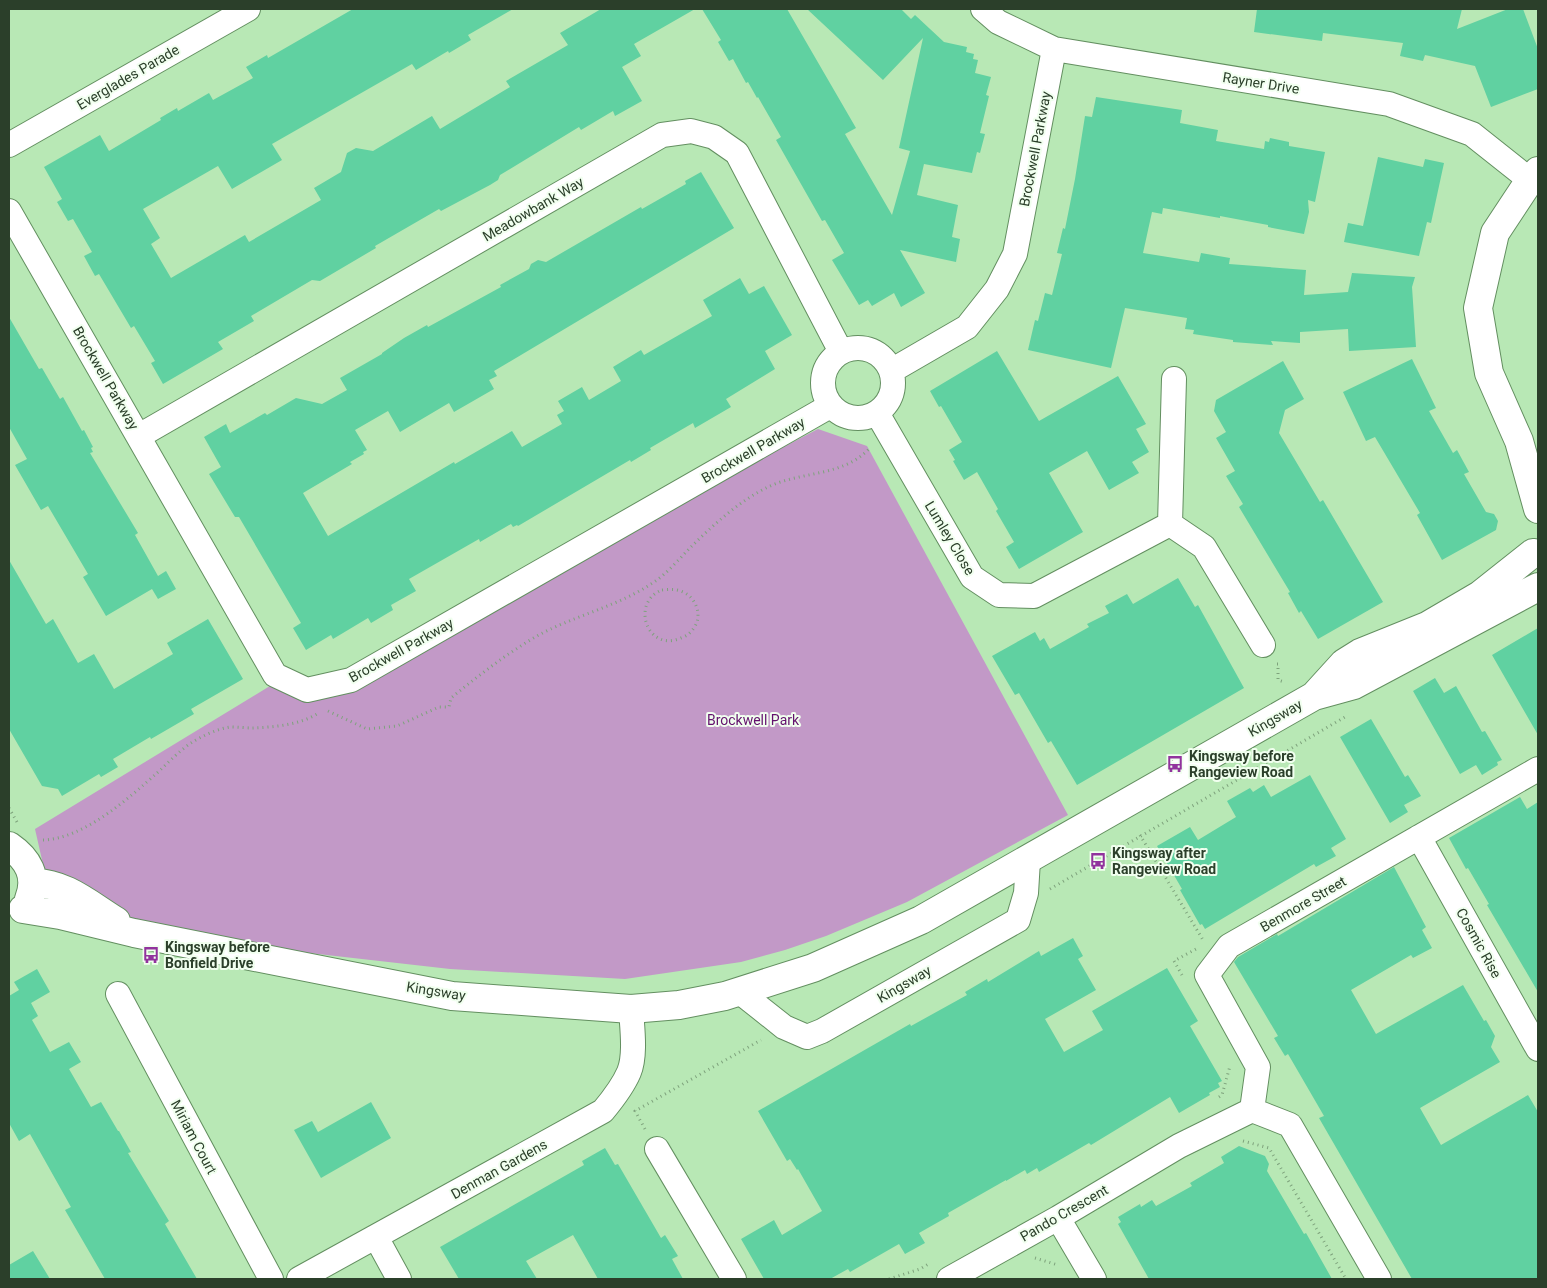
<svg xmlns="http://www.w3.org/2000/svg" width="1547" height="1288" font-family="Roboto,sans-serif">
	<style>
		.green { fill: #c299c7 }
		.building { fill: #60d1a1 }
		.lines { fill: none; stroke-linecap: round; stroke-linejoin: round }
		.street-casing { stroke: #638f60; stroke-width: 26 }
		.secondary-casing { stroke: #638f60; stroke-width: 30 }
		.path { stroke: #7ea27c; stroke-width: 3; stroke-dasharray: 1 4; stroke-linecap: butt }
		.street { stroke: #fff; stroke-width: 24 }
		.secondary { stroke: #fff; stroke-width: 28 }
		.labels { text-anchor: middle; stroke-width: 4; stroke-linejoin: round; paint-order: stroke }
		.street-label { font-size: 14px; fill: #2b3f2a; stroke: #f1ffef }
		.park-label { font-size: 14px; fill: #63116d; stroke: #f1ffef }
		.poi-label { font-size: 14px; font-weight: bold; fill: #2b3f2a; stroke: #f1ffef; text-anchor: start }
	</style>
	<rect width="100%" height="100%" fill="#b8e8b5"/>
	<path class="green" d="M818,429L867,446L1068,815L907,902L826,936L785,950L741,962L625,979L450,969L134,933L47,882L35,829L283,678L326,686Z"/>
	<path class="building" d="M353,9H513L468,35L471,40L449,53L448,51L416,70L412,64L272,144L282,160L232,189L218,166L143,209L160,238L151,244L171,278L245,235L249,242L321,200L314,188L341,172L347,153L356,148L373,151L432,116L440,129L510,87L506,81L568,45L560,33L601,9H695L634,44L641,56L622,67L642,101L615,116L613,111L581,130L579,127L500,175L498,180L490,185L441,211L439,209L375,246L376,248L320,281L312,280L251,316L254,321L218,342L223,349L163,384L151,363L155,361L134,326L131,328L99,274L95,276L84,256L92,252L73,219L68,221L57,202L62,199L44,167L100,135L109,151L161,120L160,118L177,108L178,111L209,93L213,100L253,78L246,67L267,55L268,58Z
		M702,9H787L856,128L845,134L892,215L910,151L899,148L923,38L883,80L807,9H901L911,19L915,15L944,42L967,47L966,52L974,54L973,59L978,60L975,73L991,77L986,95L989,96L980,133L985,134L980,153L977,152L972,173L924,164L917,195L958,205L952,237L960,239L956,262L900,250L925,293L901,307L894,293L872,306L868,300L859,305L832,260L844,253L825,220L822,221L776,140L781,137L758,97L757,98L748,82L746,83L733,59L729,61L718,42L721,40Z
		M1257,9H1462L1457,29L1508,9H1523L1538,49V89L1491,107L1475,66L1425,55L1423,61L1400,56L1403,43L1323,33L1322,41L1254,32Z
		M1096,97L1182,110L1180,123L1218,130L1216,141L1264,149L1265,141L1269,142L1270,138L1289,142V146L1325,152L1315,202L1308,200L1309,212L1304,234L1268,227V225L1220,216V218L1163,208L1162,214L1152,212L1143,253L1199,262L1201,253L1230,258L1229,264L1306,270L1304,295L1348,292L1352,273L1415,277L1412,287L1416,347L1349,351L1348,329L1300,332V343L1271,341L1273,345L1233,342V340L1193,334L1194,330L1185,329L1187,318L1125,308L1111,368L1028,350L1035,320L1038,321L1045,293L1052,295L1062,254L1057,253L1063,228L1065,229L1075,179L1085,116L1092,117Z
		M1378,157L1423,167L1425,159L1444,163L1431,223L1427,222L1419,256L1344,242L1348,223L1363,226Z
		M701,172L734,228L494,371L497,376L489,380L494,389L454,412L449,403L400,432L388,411L355,430L367,450L363,452L364,454L350,462L352,464L303,493L328,536L454,462L455,464L512,431L522,447L562,424L557,415L564,411L558,401L582,387L589,400L621,381L613,367L641,350L644,355L712,316L703,300L740,278L749,294L764,286L792,335L765,351L775,369L726,399L731,407L695,428L693,423L650,448L651,450L631,462L630,460L518,526L517,525L513,527L511,524L480,542L479,539L409,579L416,591L391,605L393,610L371,623L368,618L333,639L331,635L306,650L293,628L301,623L239,517H235L209,474L221,467L204,437L226,424L230,433L265,413L267,415L296,398L322,404L347,390L340,378L382,354V353L404,338L427,325L428,327L501,287L500,285L529,269L531,264L538,260L546,262L641,207L642,209L686,184L685,181Z
		M9,317L39,369L42,368L60,399L63,397L82,431L84,430L93,447L91,448L93,452L90,453L138,533L135,535L158,576L166,571L176,589L158,599L152,589L106,616L83,577L88,574L48,506L41,510L15,465L27,459L9,427Z
		M997,351L1039,421L1118,376L1146,424L1136,429L1149,452L1132,462L1139,473L1109,490L1087,451L1049,473L1083,532L1019,569L1006,547L1014,542L996,511L998,509L977,472L964,480L953,461L955,460L949,450L962,442L941,406L939,407L930,391Z
		M1412,359L1436,408L1429,411L1453,453L1457,450L1469,472L1464,474L1486,512L1494,514L1498,521L1496,530L1442,560L1417,515L1420,513L1375,437L1366,441L1343,392Z
		M1283,361L1304,399L1285,410L1279,433L1320,502L1323,500L1383,602L1318,639L1301,611L1299,613L1288,593L1290,592L1239,507L1243,504L1226,476L1235,471L1216,438L1226,432L1214,411L1216,400Z
		M9,560L46,624L53,619L78,663L94,654L114,689L173,654L167,643L208,619L243,679L191,709L194,714L151,739L150,737L113,759L118,767L101,777L99,774L62,796L58,789L42,786L9,729Z
		M1178,578L1195,607L1198,605L1244,688L1077,785L1051,741L1048,743L1019,693L1015,695L992,656L1035,632L1040,641L1044,638L1050,649L1089,627L1087,624L1109,613L1105,606L1127,594L1133,604Z
		M1538,628V735L1492,655Z
		M1435,678L1444,693L1456,686L1482,732L1485,731L1502,760L1497,762L1498,765L1482,775L1476,765L1460,774L1413,691Z
		M1371,719L1405,777L1408,775L1421,796L1404,805L1408,812L1390,823L1340,737Z
		M1310,775L1346,839L1331,848L1336,856L1316,867L1314,864L1205,929L1202,924L1200,925L1180,890L1182,889L1157,846L1190,827L1198,840L1236,817L1227,801L1250,788L1253,792L1264,785L1271,797Z
		M1520,797L1527,809L1538,802V992L1487,905L1489,904L1468,868L1466,869L1449,838Z
		M1394,867L1426,927L1422,930L1432,948L1413,958L1411,955L1351,990L1376,1034L1463,985L1484,1021L1486,1020L1495,1036L1491,1047L1500,1062L1420,1108L1441,1145L1528,1095L1538,1112V1279H1412L1319,1118L1324,1116L1288,1054L1285,1056L1274,1038L1278,1036L1234,962L1238,957L1277,934L1278,936Z
		M1073,938L1083,956L1078,959L1096,990L1045,1019L1064,1052L1103,1030L1092,1011L1167,968L1198,1021L1190,1026L1222,1081L1218,1083L1220,1087L1209,1093L1210,1095L1179,1113L1170,1097L1091,1145L1089,1143L1039,1172L1037,1168L1027,1174L1025,1170L1006,1181V1180L948,1213L949,1216L919,1233L925,1243L905,1254L899,1244L850,1272L848,1269L830,1279H764L741,1239L774,1220L782,1235L822,1211L798,1169L797,1170L790,1159L787,1161L758,1111L910,1024L911,1026L967,995L965,992L987,979L988,982L1039,951L1041,956Z
		M37,969L50,992L31,1003L38,1016L32,1020L50,1052L69,1042L81,1062L69,1069L91,1107L101,1102L118,1131H119L131,1152L128,1153L131,1158L169,1221L165,1224L197,1279H105L65,1210L71,1207L30,1134L19,1141L9,1123V996L19,990L14,982Z
		M371,1102L391,1138L321,1178L294,1130L312,1121L318,1132Z
		M1239,1146L1265,1156L1269,1164L1267,1171L1304,1234L1306,1233L1332,1279H1149L1118,1224L1121,1222L1118,1217L1140,1204L1141,1207L1152,1200L1156,1206L1192,1186L1190,1183L1224,1163L1221,1157Z
		M605,1148L615,1165L618,1164L661,1238L665,1235L678,1256L672,1259L683,1279H598L573,1235L526,1261L537,1279H459L440,1247L584,1165L582,1161Z
		M33,1251L50,1279H9V1265Z"/>
	<g class="lines">
		<g class="street-casing">
			<path id="street" d="M983,9L998,22L1054,49L1389,104L1472,134L1530,180
				M9,145L248,9
				M9,211L275,675L307,690L351,680L830,406
				M823 383a35 35 0 1 1 70 0a35 35 0 1 1-70 0Z
				M891,371L967,327L997,289L1015,254L1054,49
				M877,413L972,577L999,595L1034,596L1170,524
				M139,436L662,135L691,131L714,137L737,153L841,352
				M1170,524L1204,547L1263,645
				M1170,524L1174,379
				M1419,837L1538,1049
				M740,992L784,1027L807,1037L822,1031L1018,920L1026,893L1028,860
				M118,994L271,1279
				M1252,1110L1258,1067L1207,975L1229,946L1538,769
				M657,1149L734,1279
				M1058,1218L1094,1279
				M376,1237L399,1279
				M299,1279L603,1111C613,1099 623,1086 629,1072C636,1055 632,1027 631,1009
				M949,1279L1058,1218L1179,1146L1252,1110L1290,1125L1379,1279"/>
		</g>
		<g class="secondary-casing">
			<path id="secondary" d="M1538,171L1530,180L1495,233L1478,308L1489,373L1519,441L1538,509
				M1314,696L1344,663L1360,653L1427,626L1480,595L1533,553
				M9,846C28,859 38,876 29,899
				M33,883C64,882 90,905 116,921
				M23,909L60,915L134,933L452,996L631,1009L679,1005L725,996L813,968L921,920L1314,696L1354,685L1538,587"/>
		</g>
		<path class="path" d="M662,590C670,589 678,589 685,593C696,599 702,615 695,626C692,632 687,636 681,638C647,653 630,602 662,590Z
			M1277,664H1278V680L1284,682
			M328,711L367,729L397,726L439,707H449L451,698C478,676 506,654 537,636C573,616 616,607 651,584C666,575 678,560 690,548C712,526 739,501 768,487C801,471 842,477 869,449
			M9,808L17,822
			M1140,835L1203,940
			M43,840C83,839 128,799 157,773C168,763 179,751 191,743C202,736 217,729 230,727C238,727 246,728 253,728C274,727 299,725 317,714
			M1050,889L1345,717
			M1182,975L1174,961L1196,949
			M1219,1097L1222,1095L1230,1066
			M645,1129L635,1111L761,1040
			M1243,1141L1269,1148L1346,1279
			M1035,1258L1058,1265
			M889,1279L920,1269L930,1263"/>
		<use href="#street" class="street"/>
		<use href="#secondary" class="secondary"/>
	</g>
	<defs>
		<g id="bus-bare" transform="scale(1.35)"><path d="M-5-6H5V4H4V6H2V4H-2V6H-4V4H-5ZM-3.5-4V0h7V-4ZM-3.5 1.2v1.5H-2V1.2ZM2 1.2v1.5H3.5V1.2Z" fill="#91339d" stroke="#f1ffef" stroke-width="2.5" paint-order="stroke"/></g>
	</defs>
	<g fill-rule="evenodd">
		<use href="#bus-bare" x="1175" y="764"/>
		<use href="#bus-bare" x="1098" y="861"/>
		<use href="#bus-bare" x="151" y="955"/>
	</g>
	<g class="labels">
		<g class="street-label">
			<text transform="translate(128 77) rotate(-30)" y="5">Everglades Parade</text>
			<text transform="translate(1261 83) rotate(9)" y="5">Rayner Drive</text>
			<text transform="translate(1035 149) rotate(-79)" y="5">Brockwell Parkway</text>
			<text transform="translate(533 209) rotate(-30)" y="5">Meadowbank Way</text>
			<text transform="translate(106 378) rotate(60)" y="5">Brockwell Parkway</text>
			<text transform="translate(753 450) rotate(-30)" y="5">Brockwell Parkway</text>
			<text transform="translate(950 538) rotate(59)" y="5">Lumley Close</text>
			<text transform="translate(401 650) rotate(-29)" y="5">Brockwell Parkway</text>
			<text transform="translate(1275 718) rotate(-30)" y="5">Kingsway</text>
			<text transform="translate(1303 904) rotate(-30)" y="5">Benmore Street</text>
			<text transform="translate(1479 943) rotate(61)" y="5">Cosmic Rise</text>
			<text transform="translate(904 984) rotate(-30)" y="5">Kingsway</text>
			<text transform="translate(436 991) rotate(9)" y="5">Kingsway</text>
			<text transform="translate(194 1137) rotate(62)" y="5">Miriam Court</text>
			<text transform="translate(499 1169) rotate(-29)" y="5">Denman Gardens</text>
			<text transform="translate(1064 1213) rotate(-30)" y="5">Pando Crescent</text>
		</g>
		<g class="park-label">
			<text x="753" y="725">Brockwell Park</text>
		</g>
		<g class="poi-label">
			<text x="1189" y="761">Kingsway before<tspan x="1189" dy="16">Rangeview Road</tspan></text>
			<text x="1112" y="858">Kingsway after<tspan x="1112" dy="16">Rangeview Road</tspan></text>
			<text x="165" y="952">Kingsway before<tspan x="165" dy="16">Bonfield Drive</tspan></text>
		</g>
	</g>
	<rect width="1547" height="1288" fill="none" stroke="#2b3f2a" stroke-width="20"/>
</svg>
